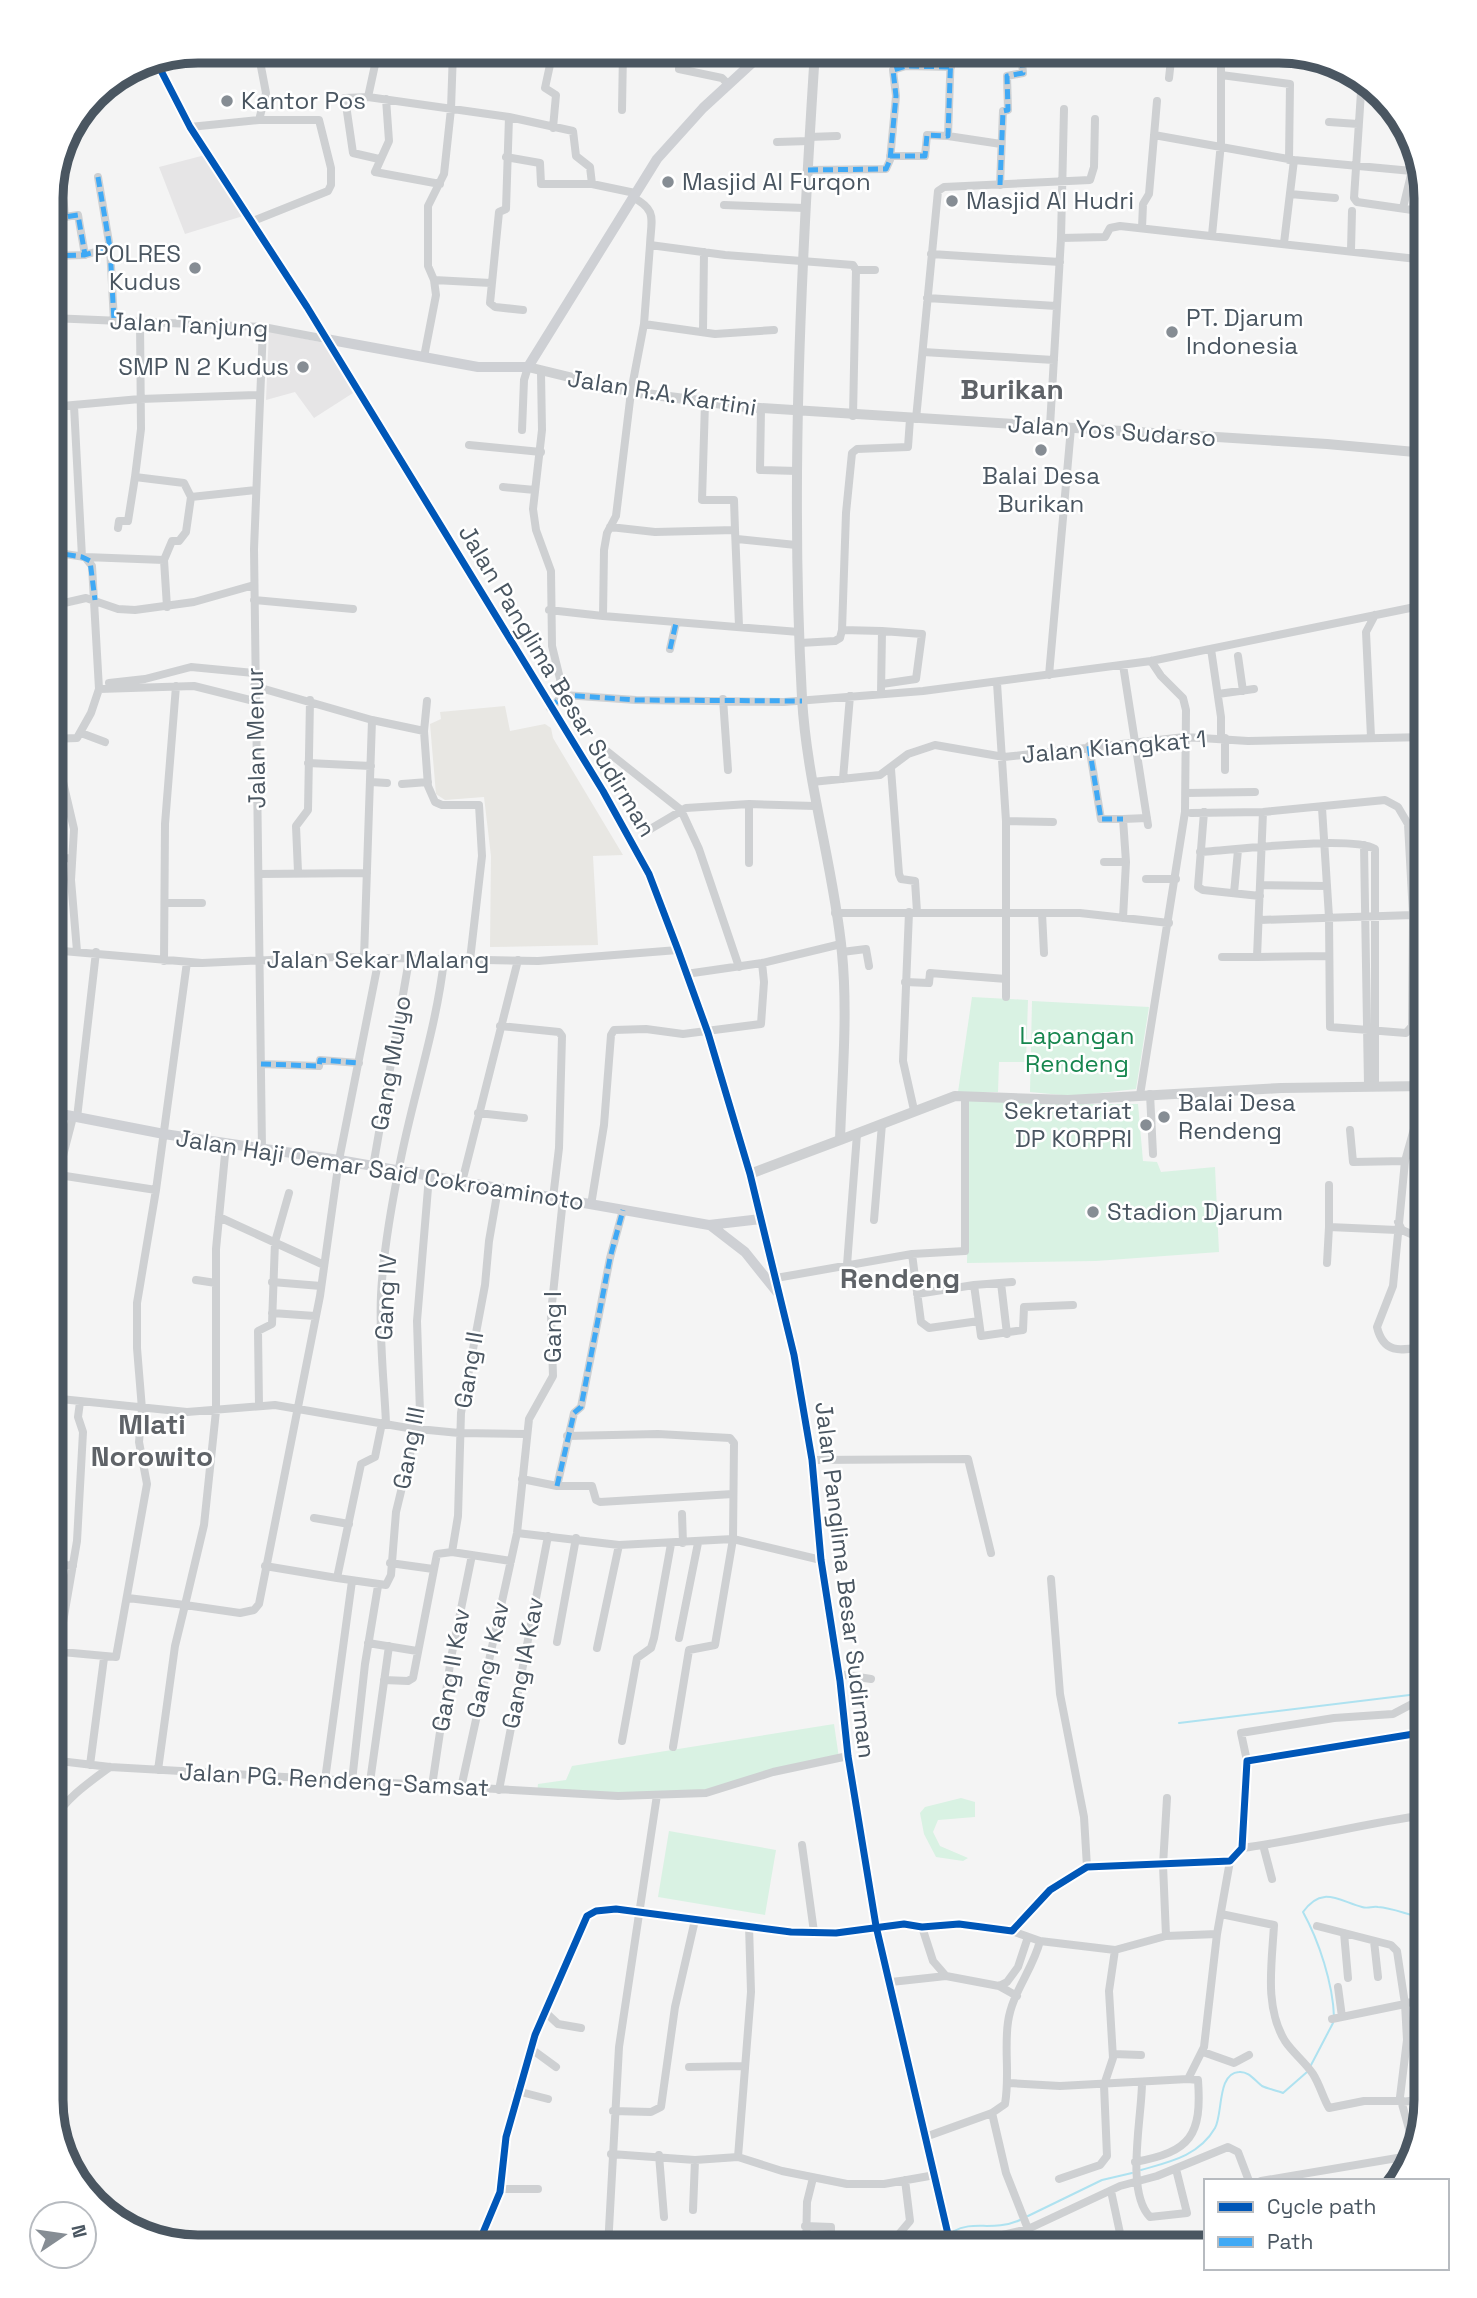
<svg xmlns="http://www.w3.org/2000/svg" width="1477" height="2298" font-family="'Space Grotesk',sans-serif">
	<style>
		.commercial { fill: #e8e7e3 }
		.education { fill: #e6e5e6 }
		.green { fill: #d9f2e3 }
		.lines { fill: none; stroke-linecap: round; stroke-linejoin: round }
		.stream { stroke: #aee2f0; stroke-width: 2 }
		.minor { stroke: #ced0d2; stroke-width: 8 }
		.tertiary { stroke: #ced0d2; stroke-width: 10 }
		.secondary { stroke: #ced0d4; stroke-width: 10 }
		.quiet { stroke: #3fa9f5; stroke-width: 5; stroke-dasharray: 10 5; stroke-linecap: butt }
		.cycleway-casing { stroke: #fff; stroke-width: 11 }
		.cycleway { stroke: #0057b8; stroke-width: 7 }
		.poi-dot { fill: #868d94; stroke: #fff; stroke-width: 2.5 }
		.labels { text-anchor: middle; stroke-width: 5; stroke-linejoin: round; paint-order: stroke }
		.poi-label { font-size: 24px; fill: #4a5661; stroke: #fff; text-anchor: start }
		.street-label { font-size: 24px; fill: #4a5661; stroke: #fff }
		.park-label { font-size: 24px; fill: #17864f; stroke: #fff }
		.quarter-label { font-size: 28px; font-weight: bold; fill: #5f6368; stroke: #fff }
		.rim { fill: none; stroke: #4a5661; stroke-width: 9 }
	</style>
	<rect width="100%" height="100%" fill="#f4f4f4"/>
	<path class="commercial" d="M505,706L510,731L545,724L551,728L553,738L623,855L593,856L598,945L490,947L491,856L484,797L445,800L436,794L430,724L441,719L440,712Z"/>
	<path class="education" d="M209,154L243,216L185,234L159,167Z
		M269,331L324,343L353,393L314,418L295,392L266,400Z"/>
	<path class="green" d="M972,997L1028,1000L1026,1062H999L998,1092H958Z
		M1032,1001L1149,1007L1136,1089L1072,1096L1030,1092Z
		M969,1100L1045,1104H1138L1143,1161L1157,1162L1161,1172L1215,1167L1219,1252L1096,1261L967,1263Z
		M834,1724L839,1758L706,1793H537L538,1784L566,1780L572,1766Z
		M961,1798L975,1802V1817L938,1820L933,1832L940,1846L968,1858L963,1861L936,1857L924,1834L920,1813L925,1807Z
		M669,1831L776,1850L765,1915L658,1897Z"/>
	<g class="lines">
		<path class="stream" d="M1179,1723L1426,1693
			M1334,2017C1333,1984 1319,1941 1303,1912C1322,1885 1339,1901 1362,1907C1368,1909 1372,1906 1378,1907C1394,1908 1410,1916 1426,1918
			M1310,2067L1333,2023
			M1141,2170C1169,2162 1199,2156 1215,2128C1223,2114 1217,2073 1239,2072C1249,2071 1255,2081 1262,2086C1268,2089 1276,2090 1283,2093L1307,2072
			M1028,2216L1102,2180L1132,2173
			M954,2231C973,2220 993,2232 1020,2220
			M918,2247L943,2237"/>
		<path class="minor" d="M378,51L368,97L509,117L506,209L499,212L490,303L495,307L523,310
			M553,51L545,88L556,95L553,128
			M680,51L679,69L722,78L728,84
			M905,51L906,66
			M259,52L282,51
			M1221,75L1290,84L1289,160
			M1362,77L1354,198L1357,202L1426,212
			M1169,78L1172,51
			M1361,87L1373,90
			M368,97L345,98L353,153L379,159
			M386,99L389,141L375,172L440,184
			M622,110L623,51
			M509,117L573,131L576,156L590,167L592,184
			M1329,122L1358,124
			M190,127L259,120L266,93L258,51
			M1154,135L1294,160L1412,171
			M948,136L1001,144
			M809,137L837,136
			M777,142L809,141
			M890,156H925L927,135L948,136L951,51
			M506,157L540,163L541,184H592L635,193
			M808,170L886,169L890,160L896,96L893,70L906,66L951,67
			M98,177L110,248
			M1000,185L1003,111L1008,110L1007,76L1023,73L1021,51
			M1290,194L1335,198
			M632,197C658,210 651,219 650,245
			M64,205L65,217L78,215L85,255
			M724,205L805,208
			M51,207L64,205L58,159
			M1403,208L1416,154
			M253,221L328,191L331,185V168L319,120H259
			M1142,228L1143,204L1149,194L1157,101
			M1212,235L1221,143V51
			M1061,238L1105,237L1110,228L1120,226L1426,260
			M1284,243L1294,160
			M1351,250L1352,211
			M931,254L1060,262
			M51,256L84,255L110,248L114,321
			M856,270H875
			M434,280L491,283
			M927,298L1056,306
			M51,318L263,327L326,339
			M140,322L141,429L135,477L184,483L191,497
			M644,324L715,334L774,330
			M703,331L704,252
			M923,352L1054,360
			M424,357L436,295L434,280L428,266V206L444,174L451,109L453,51
			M541,373L542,430L533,509L536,530L551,571L552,646L564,695
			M705,403L702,500H734L735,530
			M74,406L82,557
			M51,407L140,399L258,395
			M761,409L760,470L797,471
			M916,419L938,191L944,187L1090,180L1094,167L1095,119
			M1050,426L1061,238L1064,109
			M522,430L524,380L528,367
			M469,445L541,452
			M503,487L535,490
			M610,527L655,532L735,530L739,626
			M118,528L119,521H128L135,477
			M737,539L796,545
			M51,552L85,557L92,566L99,689
			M85,557L164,560
			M254,600L353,609
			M51,606L86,598L118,609L135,610L194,602L254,585
			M167,607L164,560L172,541H179L186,532L191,497L256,490
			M549,610L603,616
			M842,630L846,513L852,453L857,449L908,447L910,419
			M882,631L922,634L916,679L882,684
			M799,632L603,616L604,550L607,533L616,516L631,392L644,324L650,245L725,255L853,265L856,270L853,416
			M51,637L53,739L74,829L71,880L77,951
			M800,643L835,641L840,638L842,630L882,631L881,693
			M670,649L676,623
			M1211,649L1221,717V738
			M1238,656L1243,691
			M1123,665L1148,825
			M1049,675L1071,428
			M109,683L145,679L191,667L254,673
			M997,683L1006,821V997
			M254,686L372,720L424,731L427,701
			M1218,694L1254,689
			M723,699L728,770
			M550,708L564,695L636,700L784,702L923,691L1151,661L1415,607L1426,598
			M424,731L428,786L435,802L442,805H479L482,856L470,960
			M81,733L105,742
			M1371,737L1366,632L1375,615
			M1225,738V770
			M51,739L77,738L91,713L99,689L194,686L254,701
			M1089,746L1101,819H1123
			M604,749L681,810L699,849L739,967
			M308,763L371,766
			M891,769L899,874L901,879L915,881L917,912
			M843,779L850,696
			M371,782L387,783
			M812,782L880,775L908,754L935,745L1004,757L1185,737L1248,741L1426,737
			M402,784L428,782
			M1186,793L1255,792
			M1204,812L1198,887L1203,890L1260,896
			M1263,812L1257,957L1329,956
			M1191,813L1263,812L1385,800L1398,807L1408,824L1413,915L1412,1026L1406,1033L1330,1027L1329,917L1322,808
			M1006,821L1053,822
			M647,831L686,808L749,804L815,806
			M1364,845L1368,1085
			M1200,852C1234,850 1351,835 1375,849V1085
			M51,859L72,858
			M1104,862H1126
			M749,863V804
			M298,872L296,826L308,810L310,700
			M259,874L367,873
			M1146,879H1176
			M1261,885L1327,886
			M1234,893L1238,850
			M165,903H202
			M909,912L903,1061L914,1110
			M835,913H1080L1169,923
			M1042,913L1044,953
			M1123,918L1126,862L1123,819L1147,818
			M1260,920L1413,915
			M51,950L202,963L338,957L538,961L678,950
			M842,952L866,949L869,966
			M1222,957H1257
			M364,958L372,720
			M164,961L165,824L176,686
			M686,974L762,963L841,944
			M905,982L929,983L930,973L1006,979
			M500,1026L559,1032L562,1036L559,1148L553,1198
			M261,1064L319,1066L320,1060L359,1063
			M1426,1086L1405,1161L1393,1286L1377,1327C1384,1356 1403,1350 1426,1346
			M1150,1094L1153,1154
			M1140,1095L1185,812L1186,710L1183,698L1161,676L1151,661
			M478,1113L524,1118
			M77,1118L96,952
			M1350,1130L1353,1162L1405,1161
			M262,1149L254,549L263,327
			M1407,1155L1426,1156
			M373,1167L409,960
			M59,1175L156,1190
			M462,1182L518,960
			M51,1202L73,1117
			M591,1205L604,1125L611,1035L614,1030L646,1029L683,1034L761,1024L764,982L762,963
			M219,1217L324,1265
			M874,1220L882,1124
			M1398,1222L1402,1230L1411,1234L1426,1230
			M1329,1227V1185
			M912,1254L921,1322L929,1328L979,1321L974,1285L1012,1282
			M1327,1263L1329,1227L1397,1230
			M847,1265L857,1134
			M776,1278L912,1254L965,1251V1096
			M196,1280L216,1283
			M272,1282L321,1286
			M1001,1283L1007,1334
			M917,1294L974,1285
			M272,1313L315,1316
			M979,1321L981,1336L1023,1330L1024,1307L1073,1305
			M51,1398L187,1412L275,1405L408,1428L459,1433L525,1434
			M259,1406L258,1331L272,1324L275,1242L289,1193
			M386,1423C384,1381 379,1338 381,1295C383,1255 391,1208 399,1168C412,1098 436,1031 444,960
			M567,1436L658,1434L730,1438L734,1443L733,1539L715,1645L689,1650L673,1747
			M812,1460L968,1459L991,1553
			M522,1479L557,1486H592L596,1500L600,1502L733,1494
			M557,1486L574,1413L581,1407L610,1258L623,1210
			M682,1514L683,1543
			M314,1518L349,1524
			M517,1533L619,1545L733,1539L821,1560
			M452,1552L458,1516L461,1413L485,1285L489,1241L498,1189
			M51,1563L73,1566
			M390,1563L433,1569
			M265,1566L337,1578L361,1464L375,1457L382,1423
			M337,1578L386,1585L391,1575L396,1512L420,1413L417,1321L429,1176
			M1051,1579L1060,1694L1084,1817L1087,1867
			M128,1598L185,1605L204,1525L216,1411V1249L226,1144
			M679,1638L698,1543
			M557,1642L576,1538
			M368,1643L417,1651
			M597,1648L619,1545
			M51,1651L116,1657L147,1484L139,1442L142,1409L137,1348V1303L156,1190L187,962
			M58,1651L77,1541L83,1432L78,1417L80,1402
			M839,1674L871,1679
			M384,1680L408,1681L413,1678L437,1554L452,1552L511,1561
			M622,1741L637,1658L651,1648L654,1638L671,1544
			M51,1760L110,1767L618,1796L706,1793L773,1772L848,1756
			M1247,1761L1241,1733L1334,1718L1393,1714L1410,1705L1426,1702
			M90,1765L104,1658
			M158,1770L175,1646L185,1605L240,1613L254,1610L259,1604L320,1296L339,1160L379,958
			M325,1780L352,1581
			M352,1781L365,1664L378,1586
			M370,1782L389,1646
			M432,1786L451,1658L472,1555
			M461,1788L517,1533L529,1419L553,1376L551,1313L563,1199
			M499,1790L548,1536
			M51,1823C65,1799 88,1783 110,1767
			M802,1845L814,1932
			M1263,1845L1272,1879
			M1242,1848C1304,1840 1364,1823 1426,1815
			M1221,1914L1274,1925C1272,1963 1264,2007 1285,2041C1293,2053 1305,2062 1313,2074C1320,2085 1323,2098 1329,2108L1364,2101H1400
			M1317,1926L1391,1945L1397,1951L1405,2004L1332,2019
			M922,1927L933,1961L946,1976
			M1344,1933L1348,1978
			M1166,1936L1163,1865L1167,1798
			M1040,1941L1115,1950L1166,1936L1217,1934L1230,1861
			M1374,1941L1378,1977
			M891,1982L946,1976L999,1986L1007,1982L1018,1967L1028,1937
			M999,1986L1017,1996
			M1338,1987L1342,2017
			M544,2011L558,2024L581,2028
			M530,2048L556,2067
			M1203,2052L1234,2063L1249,2055
			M1113,2054L1141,2055
			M689,2067L745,2066
			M1142,2082C1142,2118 1125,2191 1150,2217L1187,2213L1176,2169
			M1009,2083L1060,2086L1188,2079
			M517,2091L548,2099
			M1401,2102L1426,2099
			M613,2111L651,2112L661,2107L675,2007L695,1920
			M992,2113L1006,2173L1028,2229
			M928,2136L992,2113L1005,2104C1010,2076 1004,2049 1008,2022C1012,1993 1033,1969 1040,1941L1012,1931
			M1413,2143L1400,2097L1407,2040L1405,2004L1426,1997
			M611,2154L695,2160L738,2157L782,2171L847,2184H884L935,2175
			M659,2155L664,2217
			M738,2157L751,1992L749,1925
			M1135,2162C1191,2152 1202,2135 1198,2080L1188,2079L1204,2047L1217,1934
			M1059,2179L1100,2165L1107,2156L1104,2085L1113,2058L1109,1991L1115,1950
			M1261,2181L1409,2156
			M501,2189H538
			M1111,2191L1123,2247
			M693,2210L695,2160
			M805,2226L831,2227V2247H834
			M1007,2234L1010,2247
			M894,2240L910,2221L905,2180
			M477,2247L500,2192L506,2137L535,2035L587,1916L596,1911L616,1909L791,1932L836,1933L904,1924L922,1927L959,1924L1012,1931L1050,1890L1087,1867L1230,1861L1242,1848L1247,1761L1426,1732
			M608,2247L619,2047L657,1795
			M806,2247L807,2202L813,2178
			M951,2247L1028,2229L1120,2186L1157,2176L1228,2147L1238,2152L1249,2181"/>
		<path class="tertiary" d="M528,367L631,392L746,407L1327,444L1426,453
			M840,1140L955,1096L1068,1100L1281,1088L1426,1086
			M750,1174L840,1140C842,1078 848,1015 842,953C834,868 807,785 802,698C790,483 801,267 815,51"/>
		<path class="secondary" d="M155,59L190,127L307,307L603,791L649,874L678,950L708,1033L750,1174L794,1355L812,1460L821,1560L840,1681L848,1756L876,1926L951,2247
			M326,339L478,367H528L657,159L703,108L765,51
			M51,1112L164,1134L339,1160L709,1225L761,1219
			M710,1225L745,1252L777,1292"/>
		<path class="quiet" d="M890,156H925L927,135L948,136L951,51
			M808,170L886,169L890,160L896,96L893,70L906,66L951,67
			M98,177L110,248
			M1000,185L1003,111L1008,110L1007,76L1023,73L1021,51
			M64,205L65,217L78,215L85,255
			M51,256L84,255L110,248L114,321
			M51,552L82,557L90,561L95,600
			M670,649L676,623
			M550,708L564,695L636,700L802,701
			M1089,746L1101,819H1123
			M261,1064L319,1066L320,1060L359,1063
			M557,1486L574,1413L581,1407L610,1258L623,1210"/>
		<g class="cycleway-casing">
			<path id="cycleway" d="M155,59L190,127L307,307L603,791L649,874L678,950L708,1033L750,1174L794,1355L812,1460L821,1560L840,1681L848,1756L876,1926L951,2247
				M477,2247L500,2192L506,2137L535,2035L587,1916L596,1911L616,1909L791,1932L836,1933L904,1924L922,1927L959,1924L1012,1931L1050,1890L1087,1867L1230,1861L1242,1848L1247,1761L1426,1732"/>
		</g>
		<use href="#cycleway" class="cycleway"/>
	</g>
	<g class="poi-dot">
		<circle cx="227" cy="101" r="7"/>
		<circle cx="668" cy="182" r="7"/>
		<circle cx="952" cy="201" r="7"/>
		<circle cx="195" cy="268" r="7"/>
		<circle cx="1172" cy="332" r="7"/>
		<circle cx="303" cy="367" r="7"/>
		<circle cx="1041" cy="450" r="7"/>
		<circle cx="1164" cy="1117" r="7"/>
		<circle cx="1146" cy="1125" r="7"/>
		<circle cx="1093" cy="1212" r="7"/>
	</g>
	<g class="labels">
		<g class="poi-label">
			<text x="241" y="109">Kantor Pos</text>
			<text x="682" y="190">Masjid Al Furqon</text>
			<text x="966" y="209">Masjid Al Hudri</text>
			<text x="181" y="262" text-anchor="end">POLRES<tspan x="181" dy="28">Kudus</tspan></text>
			<text x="1186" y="326">PT. Djarum<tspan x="1186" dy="28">Indonesia</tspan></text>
			<text x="289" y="375" text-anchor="end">SMP N 2 Kudus</text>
			<text x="1041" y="484" text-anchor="middle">Balai Desa<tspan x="1041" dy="28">Burikan</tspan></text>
			<text x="1178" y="1111">Balai Desa<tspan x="1178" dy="28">Rendeng</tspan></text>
			<text x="1132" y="1119" text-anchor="end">Sekretariat<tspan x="1132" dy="28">DP KORPRI</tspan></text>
			<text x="1107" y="1220">Stadion Djarum</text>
		</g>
		<g class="street-label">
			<text transform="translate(189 325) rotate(3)" y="8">Jalan Tanjung</text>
			<text transform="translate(662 393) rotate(9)" y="8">Jalan R.A. Kartini</text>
			<text transform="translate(1112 431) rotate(4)" y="8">Jalan Yos Sudarso</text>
			<text transform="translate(557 681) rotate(59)" y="8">Jalan Panglima Besar Sudirman</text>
			<text transform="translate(256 738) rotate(-91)" y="8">Jalan Menur</text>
			<text transform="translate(1114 747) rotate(-5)" y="8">Jalan Kiangkat 1</text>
			<text x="378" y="968">Jalan Sekar Malang</text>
			<text transform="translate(391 1063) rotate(-80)" y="8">Gang Mulyo</text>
			<text transform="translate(380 1170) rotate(9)" y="8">Jalan Haji Oemar Said Cokroaminoto</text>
			<text transform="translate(386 1297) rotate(-87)" y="8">Gang IV</text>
			<text transform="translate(553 1327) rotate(-90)" y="8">Gang I</text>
			<text transform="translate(469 1370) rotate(-80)" y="8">Gang II</text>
			<text transform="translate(409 1448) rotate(-79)" y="8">Gang III</text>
			<text transform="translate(845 1580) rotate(83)" y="8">Jalan Panglima Besar Sudirman</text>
			<text transform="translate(488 1660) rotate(-77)" y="8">Gang I Kav</text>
			<text transform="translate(523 1663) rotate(-79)" y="8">Gang IA Kav</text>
			<text transform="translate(451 1670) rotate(-80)" y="8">Gang II Kav</text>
			<text transform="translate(334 1780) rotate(3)" y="8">Jalan PG. Rendeng-Samsat</text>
		</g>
		<g class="park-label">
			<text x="1077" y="1044">Lapangan<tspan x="1077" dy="28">Rendeng</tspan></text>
		</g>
		<g class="quarter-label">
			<text x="1012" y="399">Burikan</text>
			<text x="900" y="1288">Rendeng</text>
			<text x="152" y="1434">Mlati<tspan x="152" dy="32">Norowito</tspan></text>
		</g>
	</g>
	<path d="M0 0H1477V2298H0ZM198 63H1279A135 135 0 0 1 1414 198V2100A135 135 0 0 1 1279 2235H198A135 135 0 0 1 63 2100V198A135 135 0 0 1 198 63Z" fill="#fff" fill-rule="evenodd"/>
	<path class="rim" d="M198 63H1279A135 135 0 0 1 1414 198V2100A135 135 0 0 1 1279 2235H198A135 135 0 0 1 63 2100V198A135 135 0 0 1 198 63Z"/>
	<rect x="1204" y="2179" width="245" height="91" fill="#ffffff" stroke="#b7bbc0" stroke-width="2"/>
	<rect x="1218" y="2202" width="35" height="10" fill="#0057b8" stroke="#b7bbc0" stroke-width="2"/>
	<text x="1267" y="2214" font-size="21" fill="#4a5661">Cycle path</text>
	<rect x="1218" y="2237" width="35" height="10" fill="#3fa9f5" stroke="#b7bbc0" stroke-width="2"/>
	<text x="1267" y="2249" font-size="21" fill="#4a5661">Path</text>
	<g transform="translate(63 2235) rotate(77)"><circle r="33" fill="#ffffff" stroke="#b7bbc0" stroke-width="2"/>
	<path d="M0-5L12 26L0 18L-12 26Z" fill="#868d94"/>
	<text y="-10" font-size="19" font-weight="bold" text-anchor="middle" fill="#4a5661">N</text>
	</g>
</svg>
